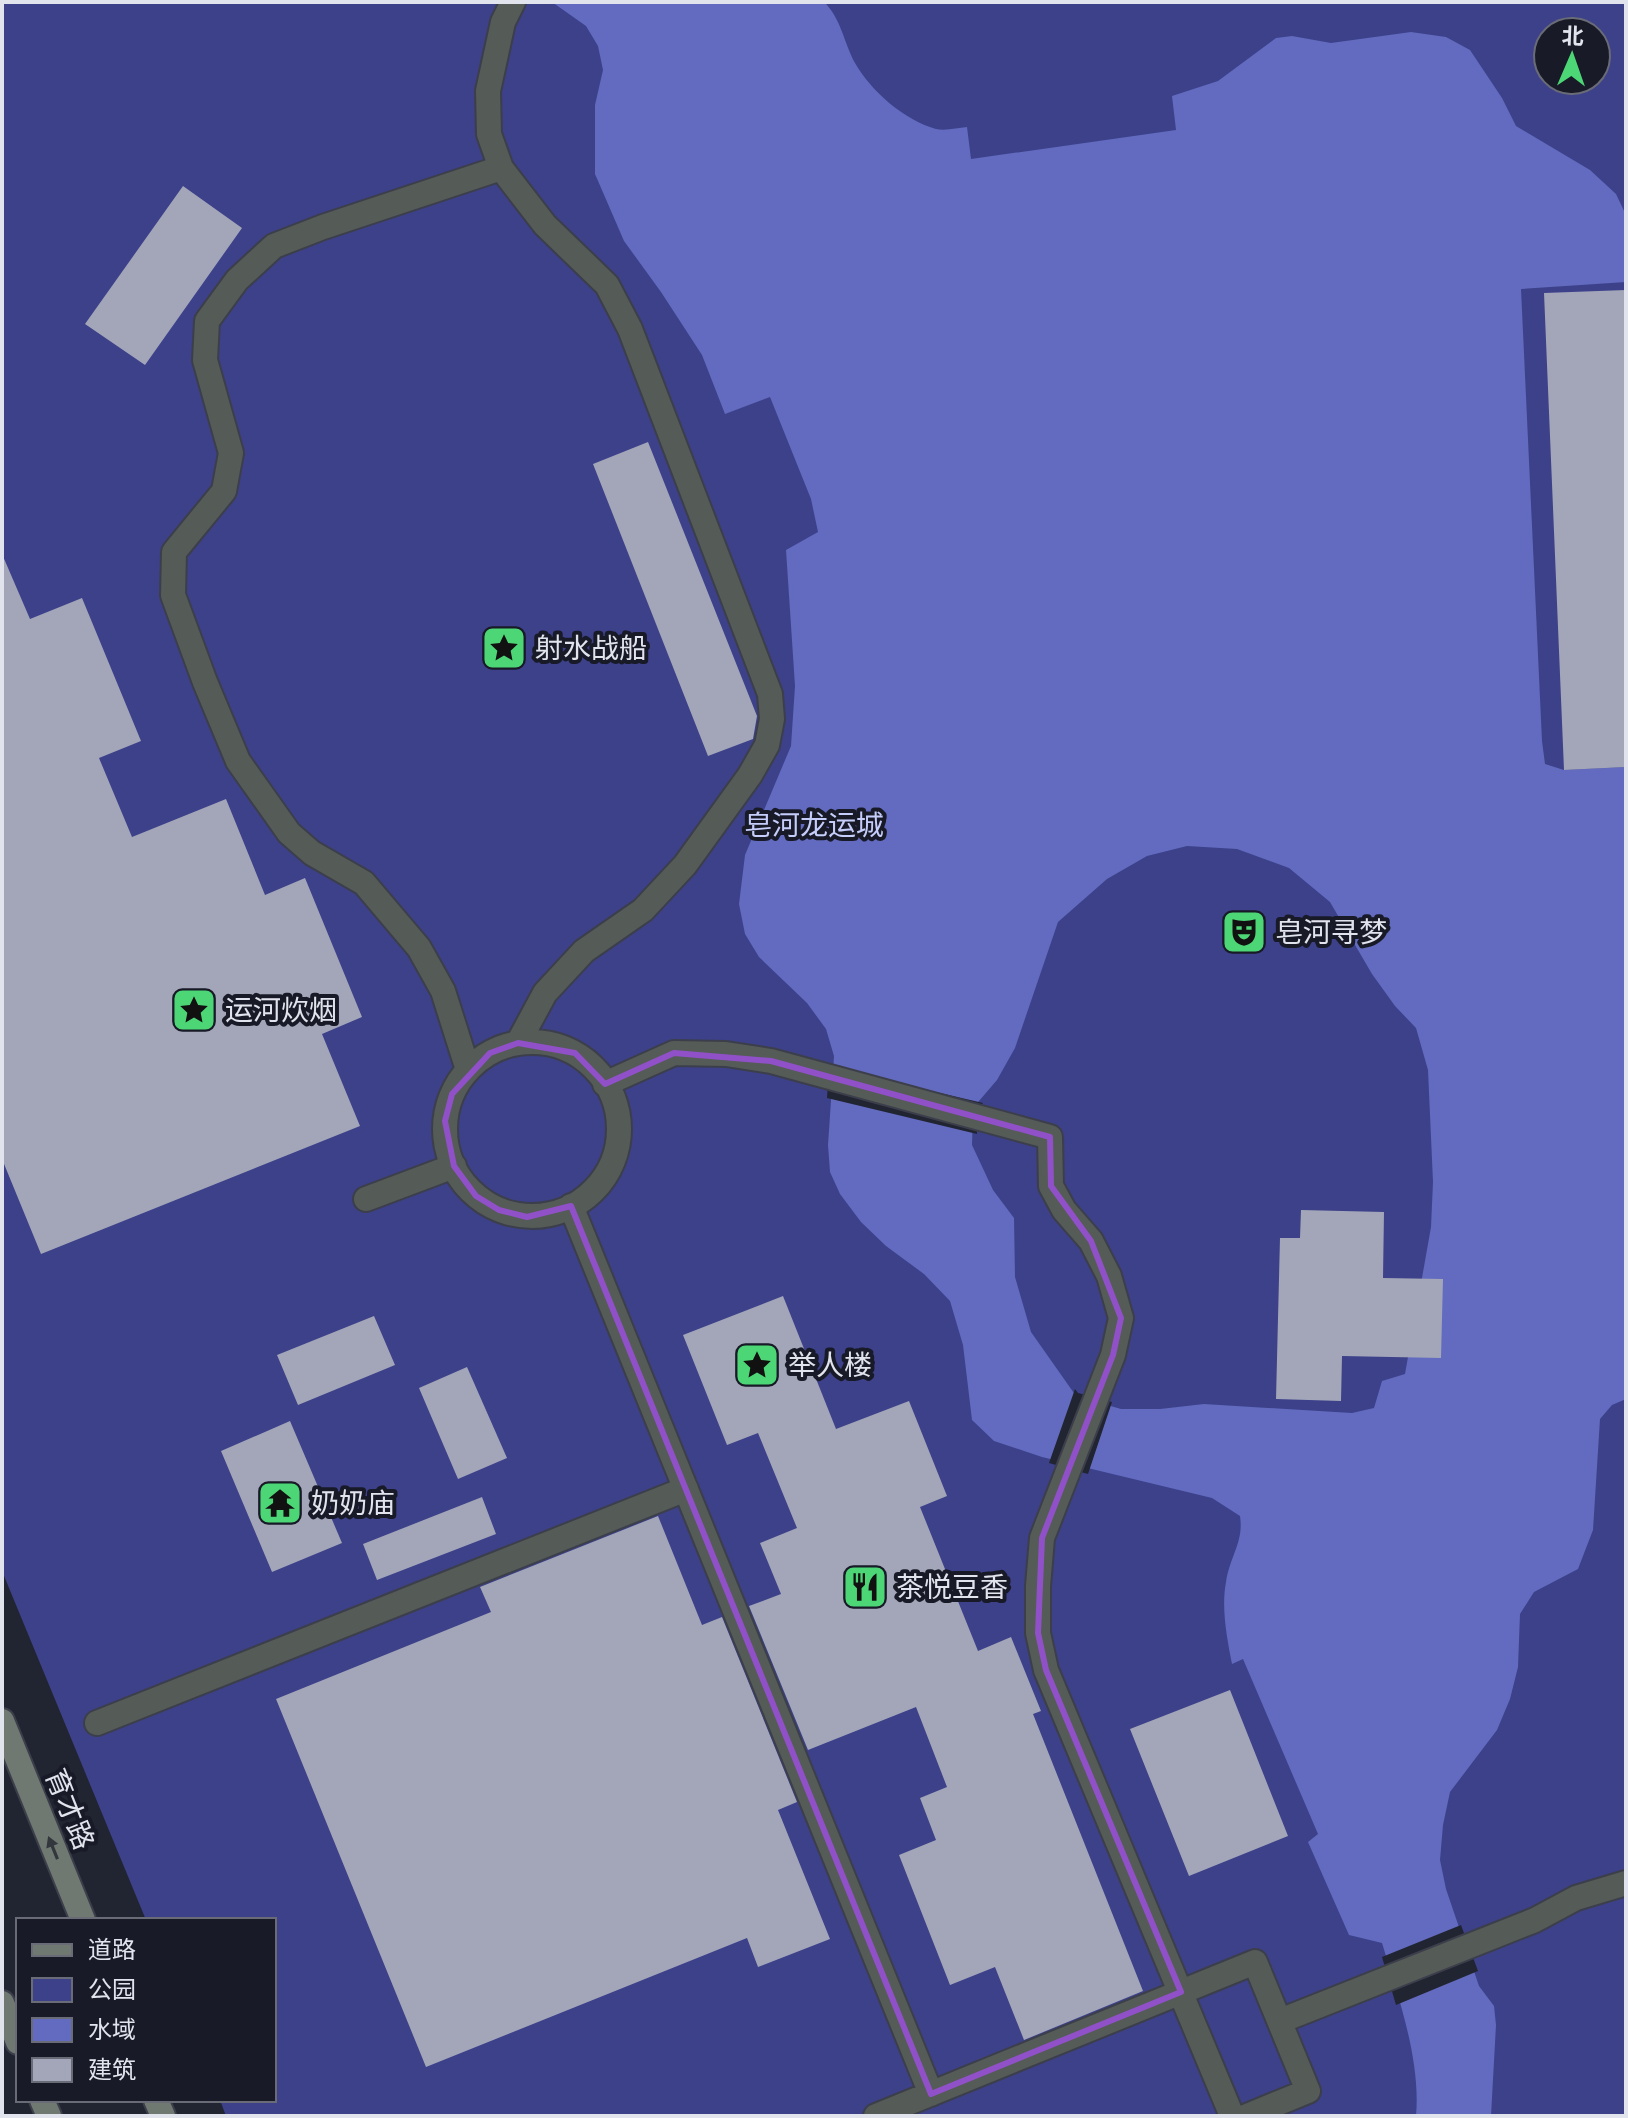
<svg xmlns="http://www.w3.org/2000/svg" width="1628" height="2118" font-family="'Alegreya Sans','Noto Sans SC',sans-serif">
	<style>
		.green { fill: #3c418a; fill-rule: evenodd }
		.water { fill: #626bbf; fill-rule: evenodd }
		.pier { fill: #212431 }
		.building { fill: #a3a6b8 }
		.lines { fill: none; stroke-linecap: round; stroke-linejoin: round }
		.street-casing { stroke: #3c3f4b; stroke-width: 28 }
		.secondary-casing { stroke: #3c3f4b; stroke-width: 28 }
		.street { stroke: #555b56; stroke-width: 24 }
		.secondary { stroke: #6f7971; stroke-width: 24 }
		.oneway { fill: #32363d }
		.marked { fill: none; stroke: #9051c8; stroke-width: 6; stroke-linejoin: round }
		.labels { text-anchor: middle; stroke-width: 8; stroke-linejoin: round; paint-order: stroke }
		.poi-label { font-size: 28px; fill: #e2e4ed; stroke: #181a27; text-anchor: start }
		.park-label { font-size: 28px; fill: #c5cdfa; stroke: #181a27 }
		.street-label { font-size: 28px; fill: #e2e4ed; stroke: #181a27 }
	</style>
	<rect width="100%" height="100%" fill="#212431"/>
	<path class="green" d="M2,2H1626V2116H226L220,2100H274V1920H146L2,1571ZM1548,32H1596V80H1548Z"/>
	<path class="water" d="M552,2H824C841,18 844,43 855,63C871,91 904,120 936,129C945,131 958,128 967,127L971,159L1176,130L1172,96L1218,81L1276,38L1292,36L1331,43L1411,32L1446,37L1470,50L1502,98L1516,126L1590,170L1616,194L1626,215V282L1521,289L1542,741L1545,764L1564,770L1626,767V1399L1612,1405L1600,1419L1593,1530L1578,1569L1534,1592L1520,1614L1518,1667L1510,1699L1497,1730L1450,1792L1443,1825L1440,1860L1446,1889L1479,1986L1494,2006L1496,2025L1491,2116H1416C1421,2060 1398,1996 1382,1943L1349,1935L1308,1842L1318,1834L1243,1659L1232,1664C1227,1638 1221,1608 1226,1582C1230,1556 1244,1542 1240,1516L1212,1498L1042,1457L994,1441L972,1420L963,1345L950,1301L924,1274L886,1246L861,1222L840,1194L830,1172L828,1145L834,1056L826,1029L807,1003L759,957L745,934L739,904L745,855L791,746L795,686L786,550L818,532L811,499L770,397L725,414L702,355L661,292L624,241L595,174V105L603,70L598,46L586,26ZM1187,846L1237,849L1289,868L1330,902L1372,974L1395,1006L1416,1028L1428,1070L1433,1182L1431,1227L1405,1374L1382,1381L1374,1408L1352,1413L1204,1404L1160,1409H1121L1076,1396L1031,1332L1015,1277L1014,1218L993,1190L972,1145L973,1108L997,1080L1015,1048L1058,922L1107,879L1147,856Z"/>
	<path class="pier" d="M829,1067L983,1103L977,1110V1134L827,1098Z
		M1075,1389L1078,1393L1112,1402L1088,1474L1049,1463Z
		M1461,1925L1478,1971L1396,2005L1382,1957Z"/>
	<path class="building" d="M183,186L242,228L145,365L85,324Z
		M1626,290V767L1564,770L1544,293Z
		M648,442L757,716L753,739L708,756L593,464Z
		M2,554L30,619L82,598L141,741L99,758L132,837L226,799L265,895L305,878L362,1017L322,1034L360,1126L41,1254L2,1159Z
		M1301,1210L1384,1212L1383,1278L1443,1279L1441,1358L1342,1356L1341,1401L1276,1399L1280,1238H1300Z
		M783,1296L836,1429L909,1401L947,1496L920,1507L978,1651L1011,1637L1041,1711L1033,1714L1143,1991L1024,2040L995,1967L950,1985L899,1855L936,1840L920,1798L947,1787L916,1707L808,1750L749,1606L781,1594L760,1543L797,1528L758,1433L727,1445L683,1335Z
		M374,1316L395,1365L298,1405L277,1355Z
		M467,1367L507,1458L458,1479L419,1388Z
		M290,1421L342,1543L272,1572L221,1451Z
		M482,1497L496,1534L377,1580L363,1544Z
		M658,1516L702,1625L722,1617L797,1802L778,1810L830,1939L758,1967L747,1938L426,2067L276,1699L491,1612L480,1587Z
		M1230,1690L1288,1836L1189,1876L1130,1729Z"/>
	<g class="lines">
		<g class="street-casing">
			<path id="street" d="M513,2L503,22L488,91L489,134L501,168L545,225L607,285L630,329L770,694L772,719L767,745L750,775L685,865L643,910L584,951L545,993L518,1043
				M445 1129a87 87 0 1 1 174 0a87 87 0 1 1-174 0Z
				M468,1070L443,991L419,948L364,883L312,853L289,833L238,761L205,682L173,595L174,552L224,491L231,453L205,360L207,321L237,280L274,246L323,227L501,168
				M605,1084L674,1053L726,1054L771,1061L1050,1137L1051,1186L1064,1210L1091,1241L1109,1276L1121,1318L1113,1355L1042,1538L1038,1586V1633L1046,1670L1232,2116
				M366,1199L454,1166
				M571,1206L931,2094
				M97,1723L686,1489
				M1280,2021L1535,1920L1576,1898L1626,1883
				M876,2116L1255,1962L1308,2091L1247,2116"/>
		</g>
		<g class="secondary-casing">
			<path id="secondary" d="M2,1721L83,1920
				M2,2003L18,2042
				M42,2100L49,2116
				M156,2100L163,2116"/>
		</g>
		<use href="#street" class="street"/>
		<use href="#secondary" class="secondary"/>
	</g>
	<defs><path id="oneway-solid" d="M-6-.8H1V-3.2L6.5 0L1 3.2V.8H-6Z" transform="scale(2)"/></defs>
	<use class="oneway" href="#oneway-solid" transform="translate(53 1848) rotate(-112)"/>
	<path class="marked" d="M518,1043L575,1053L605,1084L674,1053L771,1061L1050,1137L1051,1186L1091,1241L1121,1318L1113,1355L1042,1538L1038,1633L1046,1670L1181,1992L931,2094L571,1206L527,1217L499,1210L476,1196L454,1166L445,1121L452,1094L490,1053Z"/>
	<defs>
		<g id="sight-square" transform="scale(2.3)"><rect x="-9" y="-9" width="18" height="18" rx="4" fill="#4dd676" stroke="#181a27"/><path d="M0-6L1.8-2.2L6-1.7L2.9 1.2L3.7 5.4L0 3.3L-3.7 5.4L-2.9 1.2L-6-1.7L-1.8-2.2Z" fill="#111"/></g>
		<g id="theatre-square" transform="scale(2.3)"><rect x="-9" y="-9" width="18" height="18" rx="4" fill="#4dd676" stroke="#181a27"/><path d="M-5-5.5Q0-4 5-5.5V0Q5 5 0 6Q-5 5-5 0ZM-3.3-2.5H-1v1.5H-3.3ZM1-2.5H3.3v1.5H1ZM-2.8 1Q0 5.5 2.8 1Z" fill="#111"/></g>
		<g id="temple-square" transform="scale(2.3)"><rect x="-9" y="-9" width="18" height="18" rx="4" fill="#4dd676" stroke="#181a27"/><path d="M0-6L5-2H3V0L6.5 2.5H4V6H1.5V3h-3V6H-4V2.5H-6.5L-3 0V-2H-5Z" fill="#111"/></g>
		<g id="restaurant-square" transform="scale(2.3)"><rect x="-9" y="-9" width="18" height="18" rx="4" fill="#4dd676" stroke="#181a27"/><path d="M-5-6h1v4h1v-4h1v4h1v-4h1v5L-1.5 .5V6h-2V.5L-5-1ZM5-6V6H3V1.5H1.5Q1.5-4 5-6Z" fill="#111"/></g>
	</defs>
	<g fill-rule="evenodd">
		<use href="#sight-square" x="504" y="648"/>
		<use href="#theatre-square" x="1244" y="932"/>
		<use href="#sight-square" x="194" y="1010"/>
		<use href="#sight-square" x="757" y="1365"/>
		<use href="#temple-square" x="280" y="1503"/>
		<use href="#restaurant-square" x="865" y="1587"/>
	</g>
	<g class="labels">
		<g class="poi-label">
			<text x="535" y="658">射水战船</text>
			<text x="1275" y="942">皂河寻梦</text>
			<text x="225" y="1020">运河炊烟</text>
			<text x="788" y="1375">举人楼</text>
			<text x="311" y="1513">奶奶庙</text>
			<text x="896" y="1597">茶悦豆香</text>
		</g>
		<g class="park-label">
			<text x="814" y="835">皂河龙运城</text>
		</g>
		<g class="street-label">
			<text transform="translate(70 1809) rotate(68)" y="10">育才路</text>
		</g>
	</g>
	<rect width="1628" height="2118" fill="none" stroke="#e2e4ed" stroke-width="8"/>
	<rect x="16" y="1918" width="260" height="184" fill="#181a27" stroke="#696b76" stroke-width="2"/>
	<rect x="32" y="1944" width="40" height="12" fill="#6f7971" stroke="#696b76" stroke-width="2"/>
	<text x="88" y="1958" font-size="24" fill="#e2e4ed">道路</text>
	<rect x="32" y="1978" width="40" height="24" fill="#3c418a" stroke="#696b76" stroke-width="2"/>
	<text x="88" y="1998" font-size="24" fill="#e2e4ed">公园</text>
	<rect x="32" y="2018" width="40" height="24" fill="#626bbf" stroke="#696b76" stroke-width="2"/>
	<text x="88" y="2038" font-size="24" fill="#e2e4ed">水域</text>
	<rect x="32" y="2058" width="40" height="24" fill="#a3a6b8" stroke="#696b76" stroke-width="2"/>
	<text x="88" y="2078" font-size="24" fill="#e2e4ed">建筑</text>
	<g transform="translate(1572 56) rotate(2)"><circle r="38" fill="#181a27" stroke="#696b76" stroke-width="2"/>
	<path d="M0-6L14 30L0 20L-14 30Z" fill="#4dd676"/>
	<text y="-12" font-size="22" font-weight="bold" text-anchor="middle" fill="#e2e4ed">北</text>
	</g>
</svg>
